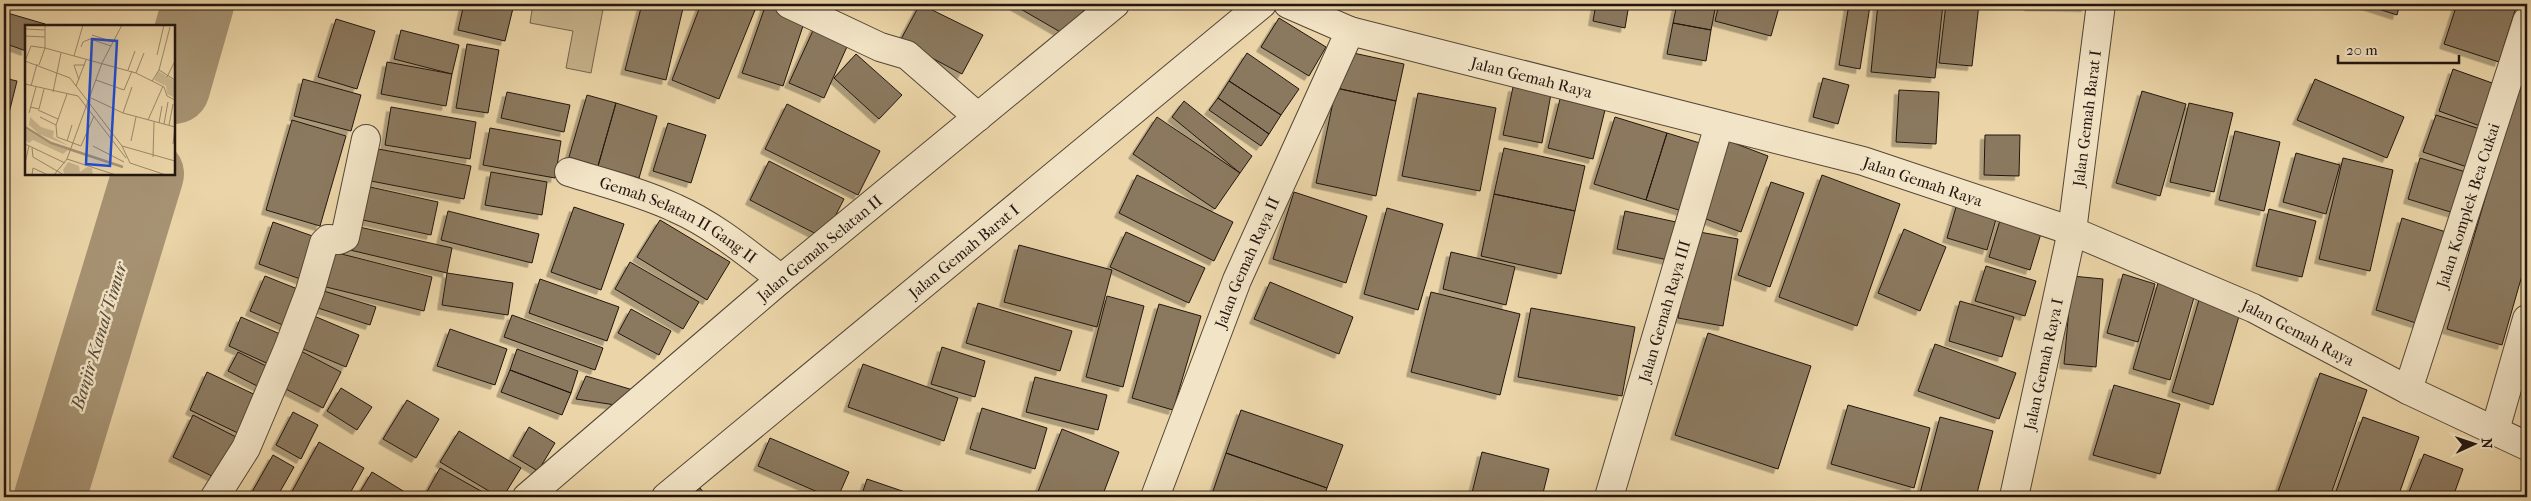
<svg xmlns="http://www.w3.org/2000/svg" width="2531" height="501" font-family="'IM FELL French Canon',serif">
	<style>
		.green { fill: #c9b58e; stroke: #76664f }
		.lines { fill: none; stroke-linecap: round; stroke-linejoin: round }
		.river { stroke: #a79474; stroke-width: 72 }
		.building { fill: #8b795f; stroke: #221610; filter: url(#shadow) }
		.minor-casing { stroke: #544636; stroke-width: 30 }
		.minor { stroke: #f2e4c6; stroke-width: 28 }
		.labels { text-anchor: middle; stroke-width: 5; stroke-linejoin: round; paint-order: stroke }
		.street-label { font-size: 16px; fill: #221610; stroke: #f2e4c6 }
		.water-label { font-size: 18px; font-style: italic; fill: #574838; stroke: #f2e4c6 }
		.inset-river { fill: none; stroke: #a79474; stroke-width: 2.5 }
		.inset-road { fill: none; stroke: #9b896b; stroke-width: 1 }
		.view { fill: #1d4ed8; fill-opacity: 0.15; stroke: #1d4ed8; stroke-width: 2.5 }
		.inset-edge { fill: none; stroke: #221610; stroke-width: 2.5 }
	</style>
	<defs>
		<filter id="shadow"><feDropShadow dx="-4.5" dy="4.5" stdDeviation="0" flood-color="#0004"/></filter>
	</defs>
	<rect width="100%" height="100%" fill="#ebd5a8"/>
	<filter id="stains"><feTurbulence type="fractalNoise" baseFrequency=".004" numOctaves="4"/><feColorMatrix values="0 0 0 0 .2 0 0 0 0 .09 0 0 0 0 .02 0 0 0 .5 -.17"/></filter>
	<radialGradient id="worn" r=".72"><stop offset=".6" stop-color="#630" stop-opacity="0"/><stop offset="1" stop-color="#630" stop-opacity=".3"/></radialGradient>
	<path class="green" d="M533,4H604L591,73L566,68L573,31L530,23Z"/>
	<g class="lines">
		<path class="river" d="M174,88L198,4
			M50,497L148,174"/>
	</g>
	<path class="building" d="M464,4H514L505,41L458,30Z
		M642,4H684L666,80L625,70Z
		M701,4H739L755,10L719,99L672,80Z
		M766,4L806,17L783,86L742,73Z
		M920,4L983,35L962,74L900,41Z
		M1012,4H1087L1069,37Z
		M1596,4H1629L1625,28L1593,21Z
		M1677,4H1716L1711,30L1673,23Z
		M1719,4H1780L1771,36L1715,21Z
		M1849,4L1870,6L1860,69L1839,65Z
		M1878,4H1943L1935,78L1871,72Z
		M1946,4H1979L1972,66L1939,63Z
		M2029,4H2086V7L2029,6Z
		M2363,4H2400L2397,15Z
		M2457,4H2517L2499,62L2444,44Z
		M4,12L45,24L26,26V51L4,43Z
		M1279,18L1326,47L1309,76L1261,47Z
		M336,19L375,31L357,89L318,77Z
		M1673,23L1711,30L1706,61L1667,54Z
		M816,24L850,40L824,98L789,83Z
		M401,30L459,45L452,74L394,59Z
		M467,44L499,50L488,113L456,108Z
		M1344,51L1404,64L1396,101L1336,88Z
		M1247,53L1299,89L1281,115L1229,81Z
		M856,54L902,95L879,119L834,78Z
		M387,62L452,74L446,106L381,94Z
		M2453,69L2495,84L2480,126L2439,111Z
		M4,78L17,81L8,117L4,116Z
		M1823,78L1849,85L1838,124L1813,117Z
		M303,79L361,95L351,131L294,116Z
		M2315,79L2404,117L2387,158L2297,120Z
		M1229,81L1281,115L1269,134L1218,98Z
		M2518,86L2527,88V258L2502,345L2447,329Z
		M1513,87L1551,94L1542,143L1503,135Z
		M1336,88L1396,101L1376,196L1316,183Z
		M1899,90L1939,92L1936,144L1896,142Z
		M2142,91L2186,104L2160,196L2116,183Z
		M507,92L570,105L564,132L501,118Z
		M1418,93L1496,108L1480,191L1402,176Z
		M587,95L616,103L598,166L569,157Z
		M1218,98L1269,134L1261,146L1209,110Z
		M1560,99L1605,110L1593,159L1548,148Z
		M1184,101L1252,156L1240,173L1172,117Z
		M616,103L657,116L639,178L598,166Z
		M2189,103L2233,113L2214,192L2170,182Z
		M787,104L880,151L858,195L765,149Z
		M391,107L476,122L470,159L385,145Z
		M2436,115L2483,130L2470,168L2423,152Z
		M1157,117L1240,173L1215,209L1133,154Z
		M1615,117L1667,133L1646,200L1594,184Z
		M292,120L346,136L320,226L266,210Z
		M668,123L706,135L691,183L653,171Z
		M490,128L561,141L555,178L483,165Z
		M2235,131L2280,142L2264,211L2219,200Z
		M1667,133L1703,144L1682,211L1646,200Z
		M1985,135H2020L2019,176L1984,175Z
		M1726,140L1768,156L1741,232L1698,216Z
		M1504,148L1585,166L1575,211L1494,194Z
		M378,149L471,166L464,199L371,181Z
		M2296,153L2340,165L2326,214L2283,202Z
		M2343,158L2393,170L2370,271L2319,259Z
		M2420,158L2469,173L2457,214L2408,199Z
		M769,161L844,199L824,238L750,200Z
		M491,172L547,182L542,215L485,205Z
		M1137,175L1233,222L1214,261L1119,213Z
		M1822,175L1900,204L1857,326L1779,297Z
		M1771,182L1804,193L1770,287L1738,275Z
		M370,187L438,202L431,235L363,220Z
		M1294,192L1367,216L1346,283L1273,259Z
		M1494,194L1575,211L1561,274L1481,256Z
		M1959,197L1999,209L1987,250L1947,238Z
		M574,207L624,224L601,290L551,272Z
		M1387,208L1443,224L1418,310L1364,294Z
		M2269,209L2316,221L2302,277L2256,266Z
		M448,211L539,234L532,263L441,240Z
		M1625,211L1676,222L1668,260L1617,249Z
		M2001,217L2042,230L2030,270L1989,257Z
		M2402,218L2446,232L2419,324L2376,310Z
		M660,220L730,262L707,300L637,257Z
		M273,222L318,238L303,280L259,264Z
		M355,226L452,248L447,273L350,250Z
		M1904,229L1946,247L1920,311L1878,293Z
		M1694,231L1738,239L1723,326L1678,318Z
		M1126,232L1205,268L1189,303L1110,267Z
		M1019,245L1112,270L1097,327L1004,302Z
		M326,250L432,277L424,311L318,285Z
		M1451,252L1515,267L1506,305L1443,289Z
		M630,262L699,302L683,329L615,289Z
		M1986,266L2036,281L2025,316L1975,301Z
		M447,273L513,283L508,315L442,305Z
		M2123,274L2155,284L2138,342L2107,333Z
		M265,276L300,290L285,326L250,311Z
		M2072,276L2103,279L2096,367L2064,364Z
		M540,279L619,307L607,341L529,313Z
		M1270,282L1353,317L1339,354L1254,319Z
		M2158,283L2195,294L2170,380L2133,369Z
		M314,288L376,307L370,325L309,305Z
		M1431,292L1520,314L1500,395L1411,372Z
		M2201,293L2242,306L2213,405L2172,392Z
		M1107,296L1144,306L1123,387L1086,377Z
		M1960,301L2014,317L2002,357L1949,341Z
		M978,303L1072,331L1060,371L966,343Z
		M1159,304L1201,316L1173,410L1132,398Z
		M1531,308L1635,327L1622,396L1518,377Z
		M631,309L671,331L659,355L618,333Z
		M512,315L603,348L595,370L504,337Z
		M314,316L359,335L346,367L301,348Z
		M241,317L287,337L273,366L229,346Z
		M450,329L507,349L495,385L437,366Z
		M1708,333L1811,366L1778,469L1675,435Z
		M1935,344L2016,373L1999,419L1918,391Z
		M942,347L985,361L975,397L931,384Z
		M297,349L341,372L323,408L278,385Z
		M517,349L578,371L571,393L510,370Z
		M238,352L268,367L259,387L228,371Z
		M863,364L958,398L944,441L848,407Z
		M510,370L571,393L562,415L501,392Z
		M207,372L262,398L244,436L190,410Z
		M2320,373L2367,390L2330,497H2276Z
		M586,376L633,390L622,406L576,399Z
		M1035,377L1107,395L1098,430L1026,412Z
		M2114,385L2180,404L2160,474L2093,455Z
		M341,388L372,407L357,430L327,411Z
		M407,400L439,419L416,458L383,439Z
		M1848,405L1930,428L1914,488L1831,464Z
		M982,408L1047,428L1035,469L970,449Z
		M1241,410L1343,445L1327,488L1226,453Z
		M293,412L318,425L301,459L276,445Z
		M193,415L240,439L220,480L173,457Z
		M1940,417L1993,431L1976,497H1919Z
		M2363,417L2419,437L2398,497H2334Z
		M529,427L555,443L538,471L513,456Z
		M1062,429L1119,452L1102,497H1036Z
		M459,431L521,468L503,497H499L440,462Z
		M770,438L849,472L838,497H829L758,466Z
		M319,442L364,468L348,497H289Z
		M1482,452L1549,469L1542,497H1471Z
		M1226,453L1327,488L1324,497H1211Z
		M2424,454L2463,469L2453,497H2407Z
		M273,455L294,467L277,497H262L252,492Z
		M440,468L488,495L487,497H424Z
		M372,472L413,497H357Z
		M867,479L911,494L910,497H861Z
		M700,488L707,497H689Z"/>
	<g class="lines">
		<g class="minor-casing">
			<g id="minor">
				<path d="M789,4L880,47L907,55L978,117"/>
				<path id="s1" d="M1288,4L1350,31L1863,161L2072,231L2253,308L2408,390L2527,446"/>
				<path id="s2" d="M569,172C604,183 641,192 675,208C714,225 747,253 781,279"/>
				<path id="s3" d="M2408,390L2527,21"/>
				<path d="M2495,430L2527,319"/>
				<path d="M215,497L246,448L288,349L310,291L324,243L328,239L339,240L345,237L366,139"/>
				<path id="s4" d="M527,497L781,279L1115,4"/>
				<path id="s5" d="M666,497L1262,4"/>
				<path id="s6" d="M1155,497L1237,280L1350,31"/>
				<path id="s7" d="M1609,497L1719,125"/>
				<path id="s8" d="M2014,497L2072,231L2101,4"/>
			</g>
		</g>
		<use href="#minor" class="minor"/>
	</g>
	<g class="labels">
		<g class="street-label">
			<text dy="6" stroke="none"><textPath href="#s1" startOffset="255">Jalan Gemah Raya</textPath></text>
			<text dy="6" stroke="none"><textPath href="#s8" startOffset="386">Jalan Gemah Barat I</textPath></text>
			<text dy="6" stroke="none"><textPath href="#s1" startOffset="660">Jalan Gemah Raya</textPath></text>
			<text dy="6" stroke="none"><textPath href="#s3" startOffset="194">Jalan Komplek Bea Cukai</textPath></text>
			<text dy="6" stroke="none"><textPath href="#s2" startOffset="120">Gemah Selatan II Gang II</textPath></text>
			<text dy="6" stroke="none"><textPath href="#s4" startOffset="384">Jalan Gemah Selatan II</textPath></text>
			<text dy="6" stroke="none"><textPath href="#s5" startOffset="386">Jalan Gemah Barat I</textPath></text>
			<text dy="6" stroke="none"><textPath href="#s6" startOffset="252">Jalan Gemah Raya II</textPath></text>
			<text dy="6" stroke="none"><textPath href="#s7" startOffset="194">Jalan Gemah Raya III</textPath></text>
			<text dy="6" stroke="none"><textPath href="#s1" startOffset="1065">Jalan Gemah Raya</textPath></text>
			<text dy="6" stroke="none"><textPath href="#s8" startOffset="136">Jalan Gemah Raya I</textPath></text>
		</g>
		<g class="water-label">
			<text transform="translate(99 336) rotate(-73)" y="6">Banjir Kanal Timur</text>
		</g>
	</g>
	<g transform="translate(25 25)">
		<rect width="150" height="150" fill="#ebd5a8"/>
		<path d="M133,46L150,56V73L142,69L141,61L129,55ZM5,92L16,102L29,106L28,112L44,121L14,109L4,100ZM0,104L25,119L43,125L38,129L8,115L4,118L0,115ZM43,137L54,141L55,147L62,142L67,143L68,150H40L38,145Z" fill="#c9b58e"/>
		<path class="inset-river" d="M0,102L26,118L98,142"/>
		<path class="inset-road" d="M1,4L20,5M67,10L88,17M0,11L20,12M56,22L58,17L65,14L86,21M132,30L139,0M49,31L58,0M0,36L45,53L97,121L105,138L141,150M0,36L6,21L20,23L111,48L139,62L142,71L150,75M14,40L20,23V0M103,45L110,26M134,45L145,2M111,48L119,28M142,52L150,36M54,55L49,40H60M71,55L99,65L107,46M127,56L134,45L150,55M0,59L53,71L101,133M6,61L12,39M51,61L61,35M28,67L36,28M42,69L31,100L32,112L56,121L69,91M66,73L98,88L150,102M5,82L14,84L19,64M13,85L33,94M4,88L11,62M98,88L107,62M15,92L31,100M123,95L138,61M134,98L137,81M139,99L143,77M144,100L148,79M42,116L47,100M106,116L111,92M0,119L40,138M148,119L150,102M68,121L99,137M97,121L150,136M7,123L8,132L39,150M128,132L129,97M42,134L91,150M0,138L4,121M7,150L8,143L23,150M29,150L42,134L77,38L97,0"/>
		<path class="view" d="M67,14L92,16L85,141L61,139Z"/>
		<rect width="150" height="150" class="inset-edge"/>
	</g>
	<rect width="2531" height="501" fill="none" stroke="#ebd5a8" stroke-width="20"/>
	<rect x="5" y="5" width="2521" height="491" fill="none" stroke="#221610" stroke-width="2.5"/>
	<rect x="10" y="10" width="2511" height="481" fill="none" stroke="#221610"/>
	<g transform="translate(2474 444) rotate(87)" stroke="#f2e4c6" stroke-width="4" paint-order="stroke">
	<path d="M0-4L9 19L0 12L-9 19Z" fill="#221610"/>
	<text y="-8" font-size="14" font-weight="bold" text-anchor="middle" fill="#221610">N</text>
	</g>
	<path d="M2338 55v8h121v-8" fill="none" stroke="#221610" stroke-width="2.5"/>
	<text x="2346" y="55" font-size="15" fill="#221610" stroke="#f2e4c6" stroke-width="4" paint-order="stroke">20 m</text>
	<rect width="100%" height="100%" filter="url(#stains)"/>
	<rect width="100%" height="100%" fill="url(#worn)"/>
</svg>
